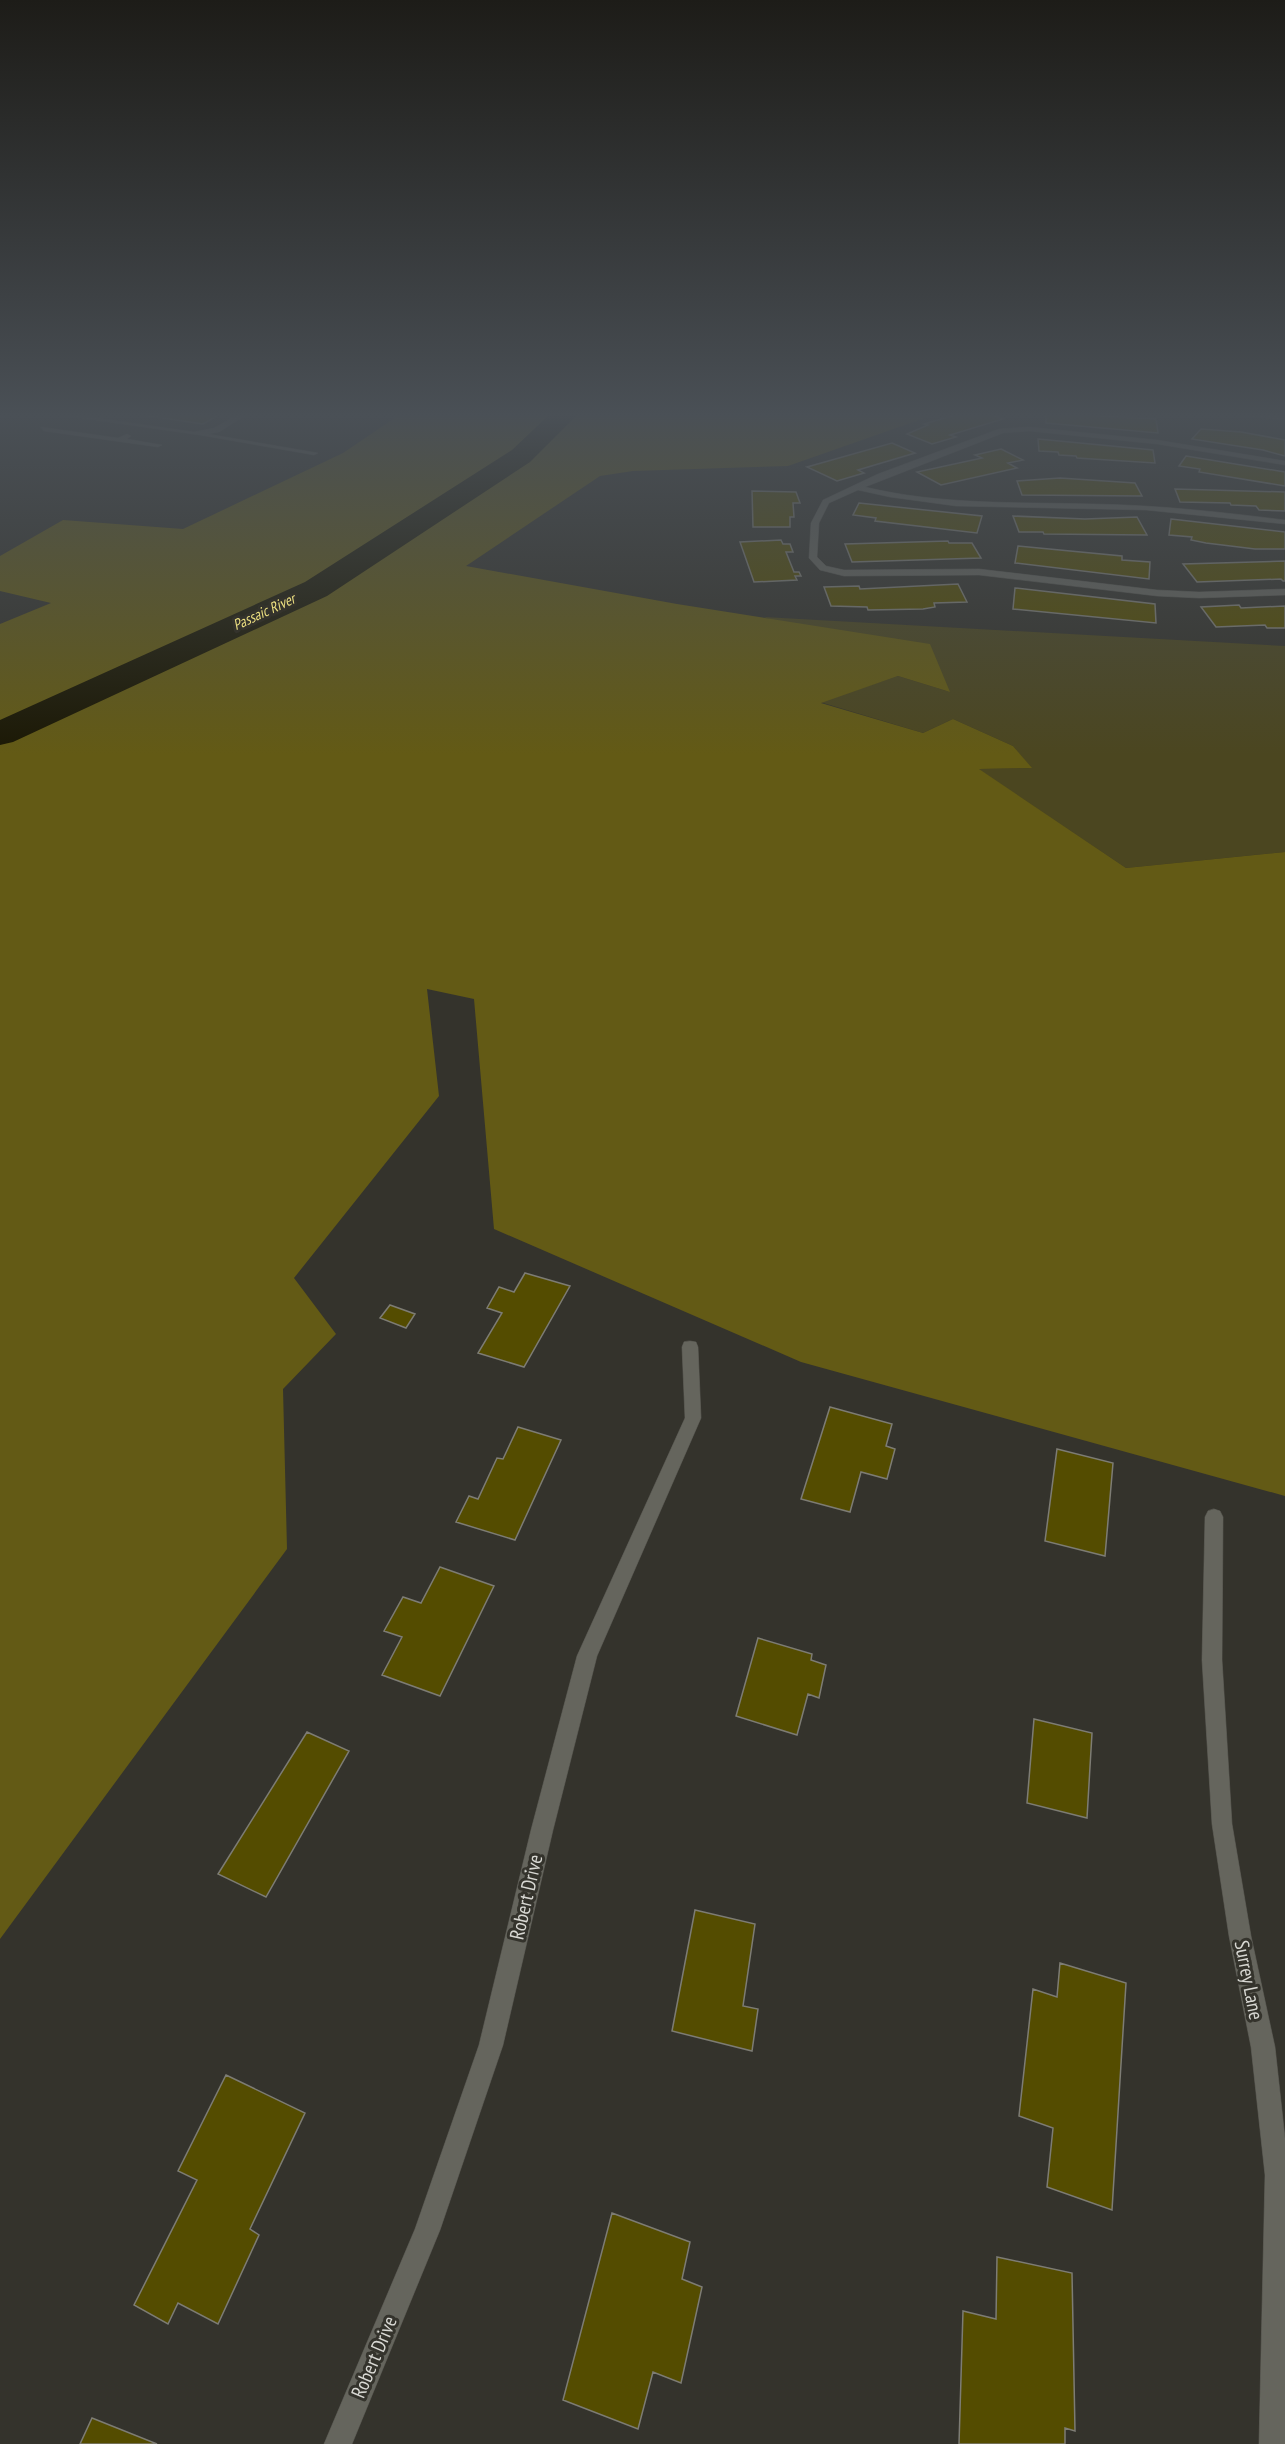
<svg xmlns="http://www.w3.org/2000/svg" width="1285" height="2444" font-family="'PT Sans Narrow',sans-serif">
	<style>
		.green { fill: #4b4620 }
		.forest { fill: #635a15 }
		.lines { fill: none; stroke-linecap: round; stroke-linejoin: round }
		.river { fill: #1b1804; fill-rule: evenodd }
		.building { fill: #544c00; stroke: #7d7c74; stroke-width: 1.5 }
		.lane-casing { stroke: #51504a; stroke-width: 1 }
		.street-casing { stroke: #51504a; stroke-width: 1 }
		.lane { fill: #65655d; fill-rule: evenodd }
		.street { fill: #65655d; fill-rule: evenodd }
		.labels { text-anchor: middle; stroke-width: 6; stroke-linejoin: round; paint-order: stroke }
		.far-water-label { font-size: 15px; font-style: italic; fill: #ecdf80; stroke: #34332c }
		.near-street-label { font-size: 20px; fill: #d8d8d3; stroke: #34332c }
	</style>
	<rect width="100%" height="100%" fill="#34332c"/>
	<path class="green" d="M764,617L1285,646V852L1126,868L978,769L1031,768L1013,746L953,719L923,733L820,702L898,676L950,692Z"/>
	<path class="forest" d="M402,413H939L788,466L633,471L600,476L466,566L677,604L930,644L950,692L898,676L821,703L923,733L953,719L1013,746L1032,768L979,769L1126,868L1285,852V1496L801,1362L494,1229L474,999L427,989L439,1096L294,1278L336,1334L283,1389L287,1549L0,1939V624L51,603L0,591V556L63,520L183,529L343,453Z"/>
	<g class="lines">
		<path class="river" d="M551,413H579L530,462L327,596L13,742L0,745V720L305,582L512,450Z"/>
	</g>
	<path class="building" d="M129,413H222L203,424Z
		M962,413H988L1003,419L950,435L956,437L932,444L907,434L928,425L924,424Z
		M1046,413L1156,419L1158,433L1046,423Z
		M1201,429L1241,432L1285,440V456L1263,450L1192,439Z
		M1038,439L1153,450L1155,463L1077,458L1076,456L1059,455L1058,452L1039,451Z
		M892,443L915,453L858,470L864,473L837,481L807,467Z
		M1001,449L1023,460L1008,463L1017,468L941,485L917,472L982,458L975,455Z
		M1186,456L1285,472V486L1199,472L1200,469L1179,466Z
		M1060,478L1135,483L1142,496L1022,495L1017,481Z
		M1175,489L1285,492V511L1259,510L1256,506L1231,505L1230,503L1180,502Z
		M752,491L796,492L800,503H793L794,517H790V527H753Z
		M859,503L982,516L977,533L875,521L876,518L853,515Z
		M1013,516L1085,519L1137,517L1147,535L1044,534L1043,532H1019Z
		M1171,519L1285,532V549H1255L1206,543L1191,540L1192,537L1169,535Z
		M781,540L783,544H790L793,552H786L794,572H799L801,576H795L797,580L754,582L740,542Z
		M948,541L949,543H972L981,558L852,562L845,544Z
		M1018,546L1122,556V560L1150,562L1149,579L1015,563Z
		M1285,561V581H1283L1281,579L1197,582L1183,564Z
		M958,584L967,602L934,603L935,607L923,609L868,610L867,607L831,606L824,587L859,586L860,589Z
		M1015,588L1155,604L1156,623L1013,609Z
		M1239,605L1241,608L1285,606V628H1267L1265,625L1216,627L1201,607Z
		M525,1273L570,1286L524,1367L478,1353L502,1313L487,1308L499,1287L514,1292Z
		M390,1305L415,1314L406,1328L380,1318Z
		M830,1407L892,1424L886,1446L895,1449L887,1479L861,1472L850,1512L801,1499Z
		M518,1427L561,1440L515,1540L456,1522L469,1496L478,1499L497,1458L503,1459Z
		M1057,1449L1113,1463L1105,1556L1045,1541Z
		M440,1567L494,1586L440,1696L382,1675L402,1637L384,1631L403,1597L421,1603Z
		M758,1638L812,1654L811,1660L826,1665L819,1698L808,1694L797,1735L736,1716Z
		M1034,1719L1092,1733L1087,1818L1027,1803Z
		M307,1732L349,1751L266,1897L218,1874Z
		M695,1910L755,1924L743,2006L758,2009L752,2051L672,2031Z
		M1060,1963L1126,1983L1112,2210L1047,2187L1053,2128L1019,2116L1033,1989L1057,1997Z
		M226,2075L305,2113L250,2229L259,2235L218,2324L178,2303L168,2324L134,2305L197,2180L178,2171Z
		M612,2213L690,2242L682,2279L702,2287L681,2383L653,2372L638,2429L563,2400Z
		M997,2257L1072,2273L1075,2431L1065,2428V2444H959L963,2311L996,2319Z
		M92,2418L157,2444H80Z"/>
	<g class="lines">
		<g class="lane-casing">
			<path id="lane" d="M45,413H63L194,432L214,428L241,413H249L219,432L208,434L318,453L314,455L200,435Z
				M1230,413L1285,416V420L1233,415Z
				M41,427L118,438L127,434L131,436L127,439L162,445L158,447L44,431Z"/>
		</g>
		<g class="street-casing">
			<path id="street" d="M0,413H9L0,418Z
				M1029,427L1157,440L1285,461V465L1157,444L1029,431L1003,433L865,487C940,505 1016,502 1093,504C1157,505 1221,512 1285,520V524L1146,510L956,506L890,497L858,490L829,503L819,523L817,557L826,566L844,570L979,569L1157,590L1199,592L1285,589V595L1199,598L1157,596L979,575L844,576L820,570L809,558L811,523L823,500L878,474L999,429Z
				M690,1341L696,1342L698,1347L701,1418L597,1656L553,1830L503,2045L440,2230L352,2444H324L415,2229L479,2045L531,1830L577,1656L685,1418L682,1347L684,1342Z
				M1214,1509L1220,1511L1223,1517L1222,1660L1232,1824L1251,1936L1275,2047L1285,2138V2444H1259L1265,2175L1251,2047L1229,1936L1212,1824L1202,1660L1205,1517L1208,1511Z"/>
		</g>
		<use href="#lane" class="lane"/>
		<use href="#street" class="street"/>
	</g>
	<linearGradient id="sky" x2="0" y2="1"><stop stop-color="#1d1c18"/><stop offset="0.55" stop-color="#4a5056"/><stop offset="1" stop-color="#4a5056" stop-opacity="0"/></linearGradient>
	<rect width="1285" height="755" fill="url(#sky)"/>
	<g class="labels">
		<g class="far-water-label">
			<text transform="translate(264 612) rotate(-25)" y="5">Passaic River</text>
		</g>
		<g class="near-street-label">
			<text transform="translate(526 1897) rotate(-77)" y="7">Robert Drive</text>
			<text transform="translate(1249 1980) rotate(79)" y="7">Surrey Lane</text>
			<text transform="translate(374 2357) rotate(-67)" y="7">Robert Drive</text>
		</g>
	</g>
</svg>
